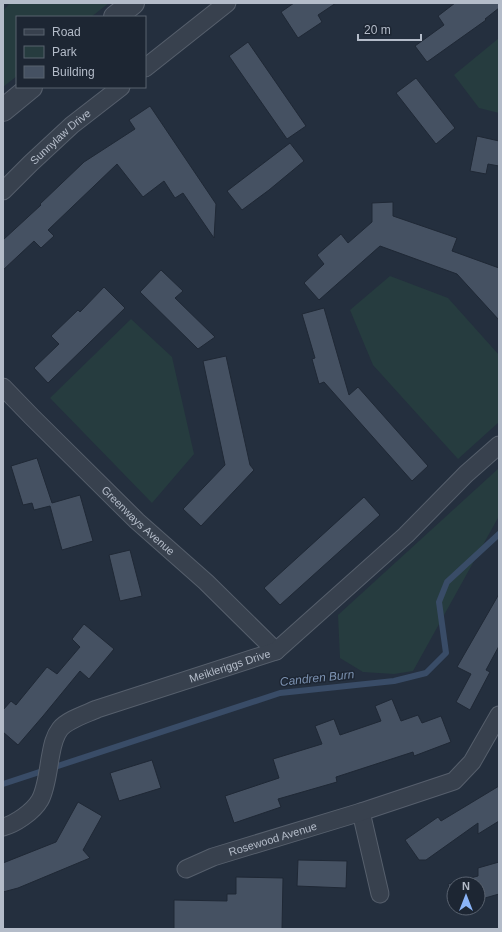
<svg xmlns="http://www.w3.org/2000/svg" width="502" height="932" font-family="Arial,sans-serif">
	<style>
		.green { fill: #263c3f }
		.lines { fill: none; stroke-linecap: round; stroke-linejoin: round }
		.stream { stroke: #394c67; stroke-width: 6 }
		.building { fill: #455162; stroke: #1f2835 }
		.minor-casing { stroke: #565f6c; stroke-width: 19 }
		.tertiary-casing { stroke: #565f6c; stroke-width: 24 }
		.minor { stroke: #38414e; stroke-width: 17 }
		.tertiary { stroke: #38414e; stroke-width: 22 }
		.labels { text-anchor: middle; stroke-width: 3; stroke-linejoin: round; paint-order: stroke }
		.street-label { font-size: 11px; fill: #b4bcc9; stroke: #1d2633 }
		.water-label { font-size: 12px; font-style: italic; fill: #7c92b1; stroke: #1d2633 }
	</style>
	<rect width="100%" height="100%" fill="#242f3e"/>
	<path class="green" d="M10,3H109L91,17H17V76L3,87V11Z
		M499,38V113L479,108L454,75Z
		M390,276L448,298L499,355V422L458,459L373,365L350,310Z
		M131,319L172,357L194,454L152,503L50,398Z
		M499,468V516L413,671L394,674L363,672L340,658L338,615Z"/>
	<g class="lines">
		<path class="stream" d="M3,784L280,693L394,681L426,673L446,653L439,602L447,582L499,534"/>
	</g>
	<path class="building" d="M294,3H336L318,15L322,22L298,38L281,12Z
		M455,3H499V8L485,19L486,20L427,62L415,46L444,25L438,16Z
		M248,42L306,126L287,139L229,56Z
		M416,78L455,128L436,144L396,93Z
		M150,106L216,204L214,238L183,193L175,198L164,181L143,197L117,164L48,230L54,236L41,248L34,241L3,270V240L41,205L40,204L84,162L135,129L129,120Z
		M477,136L499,141V166L488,164L486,174L470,171Z
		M290,143L304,161L269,190L242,210L227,191Z
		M393,202V216L457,238L452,251L499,268V320L457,274L380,246L319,300L304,283L324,264L317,255L341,234L348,243L372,222V203Z
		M161,270L183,291L175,298L215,337L198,349L140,292Z
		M104,287L125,308L48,383L34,368L59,344L51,336L78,310L80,312Z
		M324,308L349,395L358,387L428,466L412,481L324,382L319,384L312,359L315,358L302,314Z
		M226,356L250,465L254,470L201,526L183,509L225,465L203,361Z
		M37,458L52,503L80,495L93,541L62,550L50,506L34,510L32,503L23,505L11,466Z
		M364,497L380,515L280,605L264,588Z
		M130,550L142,596L120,601L109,555Z
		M499,594V646L486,670L490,672L470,710L456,702L471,674L457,667Z
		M84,624L114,649L89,679L80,671L43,716L18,745L3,732V710L11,701L16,705L47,667L57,674L80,647L72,639Z
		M392,699L401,721L418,715L422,723L441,716L451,742L414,756L413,752L336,777L337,782L278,799L281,807L234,823L225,796L279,778L273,759L322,744L315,726L334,719L340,735L381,721L375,706Z
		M152,760L161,788L119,801L110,773Z
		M499,786V821L478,834V823L426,860H419L405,840L438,817L441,821Z
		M78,802L102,816L83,850L90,858L18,888L3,892V863L56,842Z
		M298,860L347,861L346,888L297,886Z
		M499,862V894L478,900V884H454V906L448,884L478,876V868Z
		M236,877L283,878L282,929H174V900L227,901V894H236Z"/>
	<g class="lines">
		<g class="minor-casing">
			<g id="minor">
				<path d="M145,68L227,3"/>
				<path id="s1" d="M3,191L31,163L72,125L121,87"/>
				<path id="s2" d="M3,387L32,417L137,521L206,582L276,651"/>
				<path d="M361,812L380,894"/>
				<path id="s3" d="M3,827C15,824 33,812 40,800C46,789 48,771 50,759C52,749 53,738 60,729C67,720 86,714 97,709L276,651L406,535L466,474L499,445"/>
				<path id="s4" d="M186,869L213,857L361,812L454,781L472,762L499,715"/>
			</g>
		</g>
		<g class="tertiary-casing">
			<path id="tertiary" d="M115,17L133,3
				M3,110L31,87"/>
		</g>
		<use href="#minor" class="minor"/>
		<use href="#tertiary" class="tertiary"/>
	</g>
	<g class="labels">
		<g class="street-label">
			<text dy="4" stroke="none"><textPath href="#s1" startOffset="79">Sunnylaw Drive</textPath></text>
			<text dy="4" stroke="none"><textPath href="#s2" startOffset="190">Greenways Avenue</textPath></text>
			<text dy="4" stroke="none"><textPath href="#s3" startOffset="303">Meikleriggs Drive</textPath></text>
			<text dy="4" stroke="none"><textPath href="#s4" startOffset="92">Rosewood Avenue</textPath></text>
		</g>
		<g class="water-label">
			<text transform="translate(317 678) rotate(-6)" y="4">Candren Burn</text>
		</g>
	</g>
	<rect width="502" height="932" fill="none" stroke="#b4bcc9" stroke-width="8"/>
	<rect x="16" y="16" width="130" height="72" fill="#1d2633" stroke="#59626f"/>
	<rect x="24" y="29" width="20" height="6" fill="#38414e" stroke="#59626f"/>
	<text x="52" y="36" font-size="12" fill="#b4bcc9">Road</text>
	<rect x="24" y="46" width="20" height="12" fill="#263c3f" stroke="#59626f"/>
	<text x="52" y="56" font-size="12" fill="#b4bcc9">Park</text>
	<rect x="24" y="66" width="20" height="12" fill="#455162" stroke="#59626f"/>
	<text x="52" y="76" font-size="12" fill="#b4bcc9">Building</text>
	<g transform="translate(466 896)"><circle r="19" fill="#1d2633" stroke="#59626f"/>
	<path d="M0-3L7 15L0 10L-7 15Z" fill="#8ab4f8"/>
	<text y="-6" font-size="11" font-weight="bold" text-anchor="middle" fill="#b4bcc9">N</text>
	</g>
	<path d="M358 34v6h63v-6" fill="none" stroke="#b4bcc9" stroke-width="2"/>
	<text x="364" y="34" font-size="12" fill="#b4bcc9" stroke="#1d2633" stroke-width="3" paint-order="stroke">20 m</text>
</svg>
